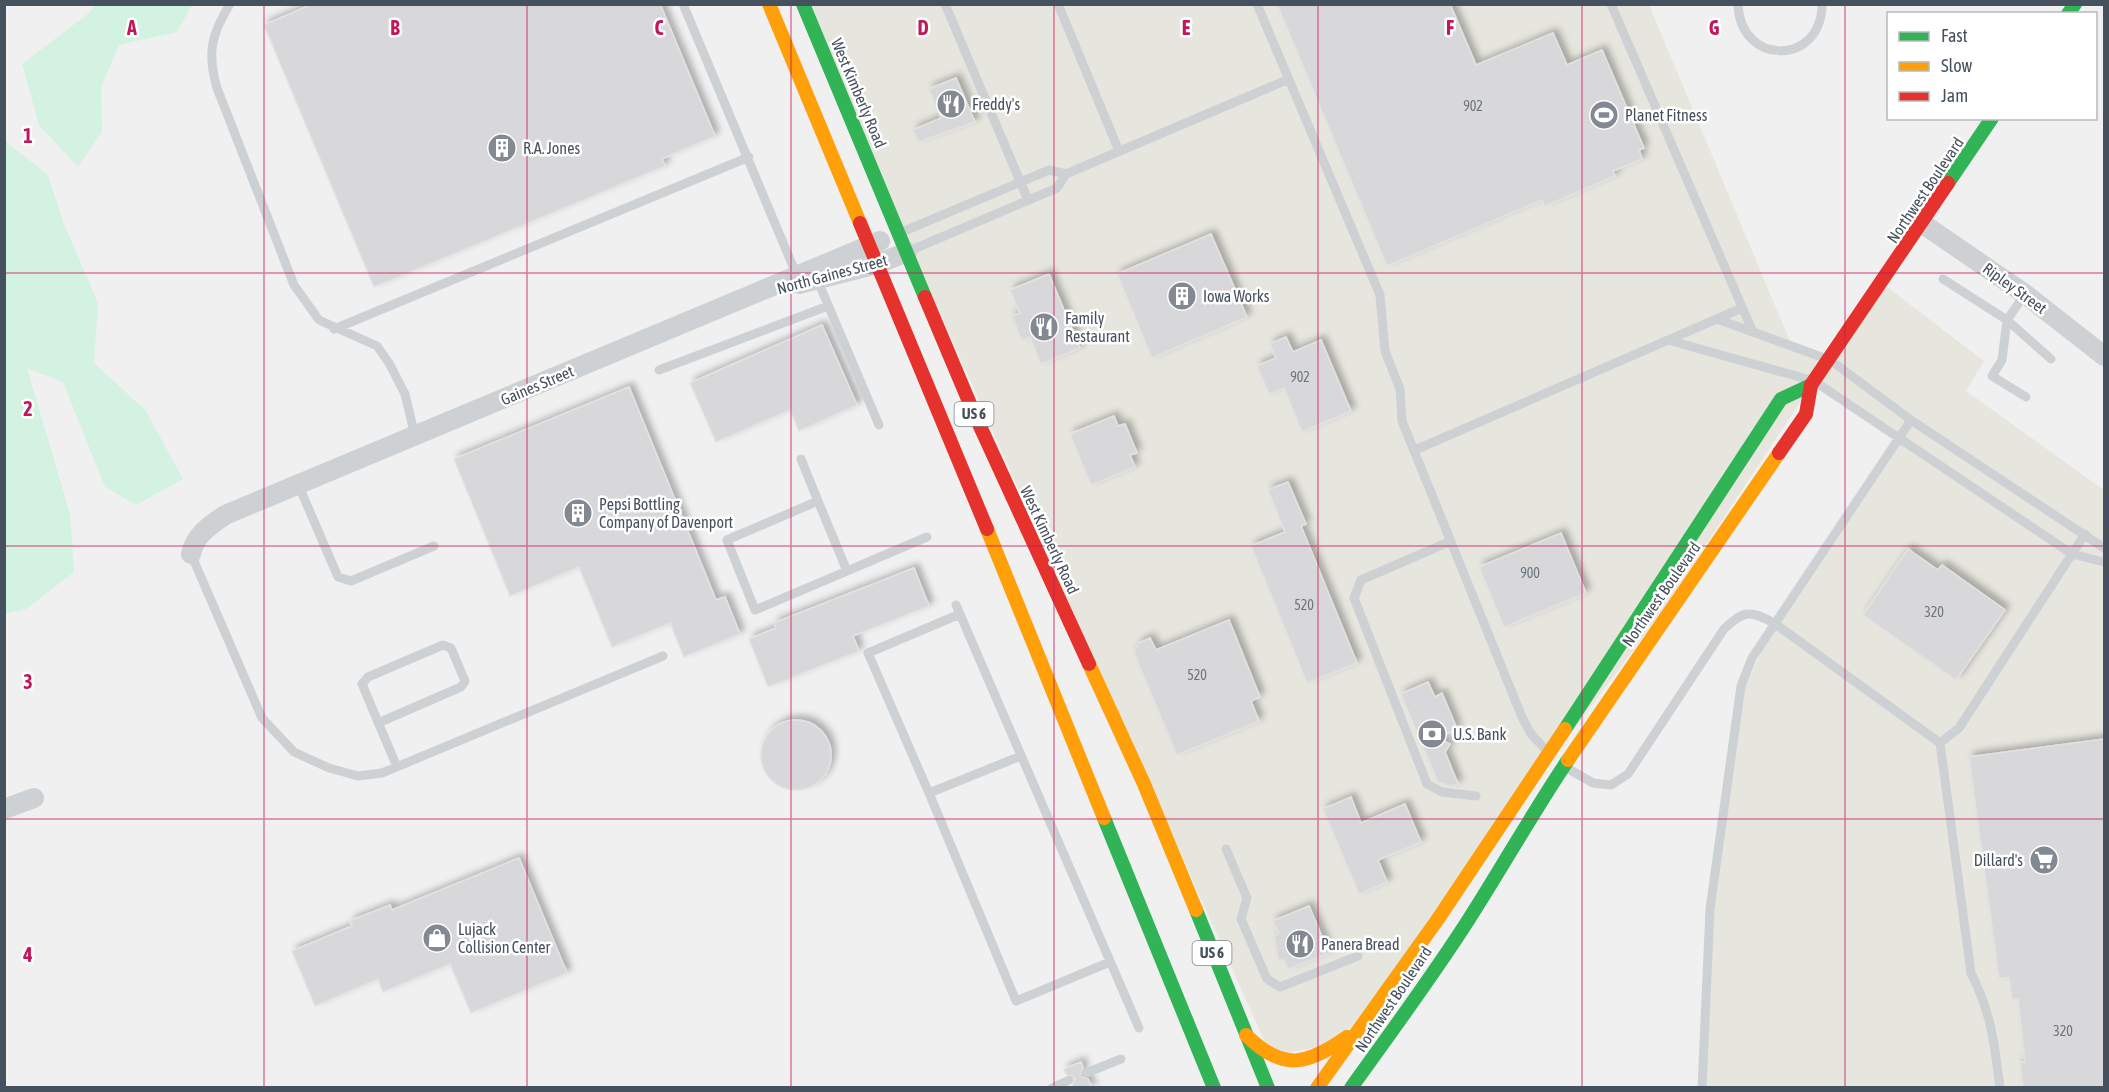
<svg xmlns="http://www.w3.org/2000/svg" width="2109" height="1092" font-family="'Asap Condensed',sans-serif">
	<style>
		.commercial { fill: #e6e5de }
		.green { fill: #d3f2e1 }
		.building { fill: #d8d8da; stroke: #e2e2e3; stroke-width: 1.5; filter: url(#shadow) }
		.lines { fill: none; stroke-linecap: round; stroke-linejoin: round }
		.lane { stroke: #ced1d4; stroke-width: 9 }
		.street { stroke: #ced1d4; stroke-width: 20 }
		.fast { stroke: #30b455; stroke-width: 14 }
		.slow { stroke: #ff9f0a; stroke-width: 14 }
		.jam { stroke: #e5322d; stroke-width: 14 }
		.grid { fill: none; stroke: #c2185b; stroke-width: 1.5; stroke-opacity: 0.55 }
		.labels { text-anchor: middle; stroke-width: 5; stroke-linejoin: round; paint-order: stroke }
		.number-label { font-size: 14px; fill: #6c747f }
		.shield { fill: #fff; stroke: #7e858f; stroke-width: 1.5 }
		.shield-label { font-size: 15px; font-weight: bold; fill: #46515f }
		.street-label { font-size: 16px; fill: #46515f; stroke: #fff }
		.poi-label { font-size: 16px; fill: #46515f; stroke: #fff; text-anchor: start }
		.grid-label { font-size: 20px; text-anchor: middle; font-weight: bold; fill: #c2185b; stroke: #fff; stroke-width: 5; stroke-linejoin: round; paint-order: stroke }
	</style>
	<defs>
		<filter id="shadow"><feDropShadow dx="4.5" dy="-4.5" stdDeviation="3" flood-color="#0004"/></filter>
	</defs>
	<rect width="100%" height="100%" fill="#f1f0f0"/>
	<path class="commercial" d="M803,5H1649L1792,346L1830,360L1882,283L1984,361L1966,391L2104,490V1087H1702L1708,959L1738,703L1774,623L1898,439L1814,381L1658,617L1339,1043L1271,1056Z"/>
	<path class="green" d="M96,5H192L177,32L119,45L101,87L102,132L78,167L39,125L22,64L88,14Z
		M5,141L48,175L64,224L98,303L94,363L146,411L183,479L136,505L105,487L63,382L27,368L70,514L74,572L26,609L5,614Z"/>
	<path class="building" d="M313,4H660L715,136L662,159L665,166L374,287L264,25Z
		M1277,4H1450L1476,65L1553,33L1567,65L1602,50L1644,148L1639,150L1642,159L1613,171L1615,176L1545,206L1542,200L1387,266Z
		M956,78L975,122L918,142L913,130L941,118L929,89Z
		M1211,234L1247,317L1152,358L1117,274Z
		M1049,274L1080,348L1041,364L1030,337L1022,341L1012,316L1020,313L1010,290Z
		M822,325L857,405L799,431L790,410L716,442L690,383Z
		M1286,337L1293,352L1321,340L1351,411L1302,432L1284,388L1269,394L1257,366L1276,358L1270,344Z
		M629,387L716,600L725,597L740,634L684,657L670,623L612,647L579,567L510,596L454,459Z
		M1114,416L1118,426L1125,424L1137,453L1130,455L1135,467L1091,485L1070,434Z
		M1288,482L1306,524L1301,526L1357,663L1307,683L1251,546L1285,532L1268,490Z
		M1561,533L1586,593L1504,627L1479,567Z
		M1908,549L1938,570L1942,565L2005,610L1956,680L1863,615Z
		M914,568L929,606L853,636L859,651L768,687L749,639L776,628L774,623Z
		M1229,620L1260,697L1251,701L1259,721L1177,755L1134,653L1139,643L1150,638L1156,650Z
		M1428,682L1435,697L1442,693L1457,729L1437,738L1450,744L1445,752L1458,784L1452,786L1438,782L1401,694Z
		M761 755a35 35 0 1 1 70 0a35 35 0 1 1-70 0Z
		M2104,739V1088H2023L2020,1062H2025L2018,999L2012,1000L2009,977L1999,978L1969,757Z
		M1351,797L1361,823L1405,804L1421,842L1378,860L1387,882L1359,894L1323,809Z
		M519,858L567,973L471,1013L450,964L383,992L378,979L315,1006L292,951L352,926L350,921L390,905L392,910Z
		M1309,906L1329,953L1288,969L1284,960H1278L1274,935L1279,934L1273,921Z
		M1081,1062L1083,1067L1080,1076L1088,1079L1092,1088H1072L1075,1078L1066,1074L1064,1069Z"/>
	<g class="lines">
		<path class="lane" d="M230,4C211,35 207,53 217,88L294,285L319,320L377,346L389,363L405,394L415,436
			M683,4L797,276
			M945,4L1028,200
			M1058,4L1119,151
			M1257,4L1380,295L1385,351L1400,389L1402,421L1522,717L1531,734L1548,752
			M1611,4L1752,330
			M1738,4C1740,67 1822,66 1822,4
			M902,232L1049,170L1066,174
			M909,251L1057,188L1066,174L1289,79
			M817,279L879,425
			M1943,279L2007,320L2002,360L1992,376L2026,397
			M2025,294L2007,320L2051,359
			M1717,319L1830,360L1911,420L2104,548
			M334,329L749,157
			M1668,340L1814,381L2072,554L2104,562
			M659,370L828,306
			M1415,450L1742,308
			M801,459L818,501
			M298,484L338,577L351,581L434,546
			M1451,541L1361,580L1354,598L1427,784L1442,792L1476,796
			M191,554L262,718L294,752L329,768L358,776L382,773L663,656
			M847,571L818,501L727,540L755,610L927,537
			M956,605L1139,1028
			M378,723L461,687L465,681L451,648L443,645L368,677L362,684L397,767
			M1940,743L1959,728L2085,534
			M1021,756L929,793L1016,1001L1110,962
			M1565,767L1593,783L1611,785L1628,774L1724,629C1744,610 1750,610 1774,623L1940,743L1971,973C1992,1015 1994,1042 2000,1088
			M929,793L868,653L960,614
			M1226,849L1247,898L1241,919L1267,979L1280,987L1358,956
			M1086,1073L1121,1059
			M1052,1088L1069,1080
			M1702,1088L1710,909L1741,686L1752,658L1911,420"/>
		<path class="street" d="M1923,224L2025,294L2104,356
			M799,284L877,264L907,252
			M191,554C195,535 209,526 225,515L880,241
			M4,809L34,798"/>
		<path class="fast" d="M803,4L925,297
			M2068,14L2075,4
			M1948,183L1992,118
			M1565,729L1781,399L1811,385
			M1104,818L1214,1088
			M1196,910L1268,1088
			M1351,1088C1391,1032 1432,977 1469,919C1503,866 1533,812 1568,760"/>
		<path class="slow" d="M769,4L860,223
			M987,529L1104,818
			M1089,664L1144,784L1196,910
			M1568,760L1779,453
			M1246,1035C1283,1072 1307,1065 1347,1037
			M1317,1088L1438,919L1565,729"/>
		<path class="jam" d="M860,223L987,529
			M925,297L973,411L1089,664
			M1779,453L1806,414L1811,385L1948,183"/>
	</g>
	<path class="grid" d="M264,4V1088M527,4V1088M791,4V1088M1054,4V1088M1318,4V1088M1582,4V1088M1845,4V1088M4,273H2104M4,546H2104M4,819H2104"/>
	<defs>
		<g id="restaurant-disc" transform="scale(1.5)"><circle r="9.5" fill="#828992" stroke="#fff"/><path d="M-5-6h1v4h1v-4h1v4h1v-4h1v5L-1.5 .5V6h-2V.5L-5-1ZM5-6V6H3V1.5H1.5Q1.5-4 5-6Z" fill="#fff"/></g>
		<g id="stadium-disc" transform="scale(1.5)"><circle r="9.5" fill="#828992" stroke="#fff"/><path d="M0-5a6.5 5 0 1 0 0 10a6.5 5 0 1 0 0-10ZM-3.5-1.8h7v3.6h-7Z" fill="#fff"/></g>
		<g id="building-disc" transform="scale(1.5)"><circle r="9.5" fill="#828992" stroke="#fff"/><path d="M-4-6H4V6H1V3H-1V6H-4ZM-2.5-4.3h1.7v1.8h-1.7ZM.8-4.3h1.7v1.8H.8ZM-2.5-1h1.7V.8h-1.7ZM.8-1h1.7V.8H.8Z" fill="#fff"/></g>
		<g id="bank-disc" transform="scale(1.5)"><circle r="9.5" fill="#828992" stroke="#fff"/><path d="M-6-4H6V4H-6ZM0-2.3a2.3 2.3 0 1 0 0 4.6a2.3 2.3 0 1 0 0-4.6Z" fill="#fff"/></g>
		<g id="supermarket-disc" transform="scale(1.5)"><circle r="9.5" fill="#828992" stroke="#fff"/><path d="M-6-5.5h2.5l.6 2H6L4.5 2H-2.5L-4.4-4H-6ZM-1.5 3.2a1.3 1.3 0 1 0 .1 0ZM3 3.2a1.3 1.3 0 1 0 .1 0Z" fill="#fff"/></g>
		<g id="shop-disc" transform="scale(1.5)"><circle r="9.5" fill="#828992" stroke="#fff"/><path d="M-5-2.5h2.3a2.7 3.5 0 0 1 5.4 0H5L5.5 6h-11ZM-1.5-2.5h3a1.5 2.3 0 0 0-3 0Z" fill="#fff"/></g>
	</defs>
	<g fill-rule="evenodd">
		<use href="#restaurant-disc" x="951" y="104"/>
		<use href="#stadium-disc" x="1604" y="115"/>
		<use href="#building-disc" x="502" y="148"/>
		<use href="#building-disc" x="1182" y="296"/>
		<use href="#restaurant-disc" x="1044" y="327"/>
		<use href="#building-disc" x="578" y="513"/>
		<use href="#bank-disc" x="1432" y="734"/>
		<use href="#supermarket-disc" x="2044" y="860"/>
		<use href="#shop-disc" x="437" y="938"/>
		<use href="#restaurant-disc" x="1300" y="944"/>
	</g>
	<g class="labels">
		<g class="number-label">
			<text x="1473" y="111">902</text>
			<text x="1300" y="382">902</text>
			<text x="1530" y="578">900</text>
			<text x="1304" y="610">520</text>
			<text x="1934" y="617">320</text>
			<text x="1197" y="680">520</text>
			<text x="2063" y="1036">320</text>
		</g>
		<g class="shield">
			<rect x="954.5" y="402" width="39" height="24" rx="4.5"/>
			<rect x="1192.5" y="941" width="39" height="24" rx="4.5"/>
		</g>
		<g class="shield-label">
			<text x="974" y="419">US 6</text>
			<text x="1212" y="958">US 6</text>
		</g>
		<g class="street-label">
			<text transform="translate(859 93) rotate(67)" y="6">West Kimberly Road</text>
			<text transform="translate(1925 190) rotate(-56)" y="6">Northwest Boulevard</text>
			<text transform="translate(832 274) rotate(-15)" y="6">North Gaines Street</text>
			<text transform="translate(2015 288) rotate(36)" y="6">Ripley Street</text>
			<text transform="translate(537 385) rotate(-23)" y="6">Gaines Street</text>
			<text transform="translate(1050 540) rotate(65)" y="6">West Kimberly Road</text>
			<text transform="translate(1661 594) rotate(-55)" y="6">Northwest Boulevard</text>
			<text transform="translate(1393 999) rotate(-56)" y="6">Northwest Boulevard</text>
		</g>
		<g class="poi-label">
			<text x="972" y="110">Freddy's</text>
			<text x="1625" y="121">Planet Fitness</text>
			<text x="523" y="154">R.A. Jones</text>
			<text x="1203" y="302">Iowa Works</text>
			<text x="1065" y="324">Family<tspan x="1065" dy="18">Restaurant</tspan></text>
			<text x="599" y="510">Pepsi Bottling<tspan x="599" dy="18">Company of Davenport</tspan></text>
			<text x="1453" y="740">U.S. Bank</text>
			<text x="2023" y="866" text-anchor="end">Dillard's</text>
			<text x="458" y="935">Lujack<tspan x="458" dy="18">Collision Center</tspan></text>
			<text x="1321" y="950">Panera Bread</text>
		</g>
	</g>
	<g class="grid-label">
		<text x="132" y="35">A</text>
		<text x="395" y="35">B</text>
		<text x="659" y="35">C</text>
		<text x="923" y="35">D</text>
		<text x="1186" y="35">E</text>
		<text x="1450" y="35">F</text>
		<text x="1714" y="35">G</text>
		<text x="28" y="143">1</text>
		<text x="28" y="416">2</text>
		<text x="28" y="689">3</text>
		<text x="28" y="962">4</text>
	</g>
	<rect width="2109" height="1092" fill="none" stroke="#46515f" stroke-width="12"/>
	<rect x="1887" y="12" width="210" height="108" fill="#ffffff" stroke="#b5b9bf" stroke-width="1.5"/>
	<rect x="1899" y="32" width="30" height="9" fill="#30b455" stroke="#b5b9bf" stroke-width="1.5"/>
	<text x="1941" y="42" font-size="18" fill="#46515f">Fast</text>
	<rect x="1899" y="62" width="30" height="9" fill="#ff9f0a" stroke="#b5b9bf" stroke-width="1.5"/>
	<text x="1941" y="72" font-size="18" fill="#46515f">Slow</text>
	<rect x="1899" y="92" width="30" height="9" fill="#e5322d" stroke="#b5b9bf" stroke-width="1.5"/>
	<text x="1941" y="102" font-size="18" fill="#46515f">Jam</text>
</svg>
